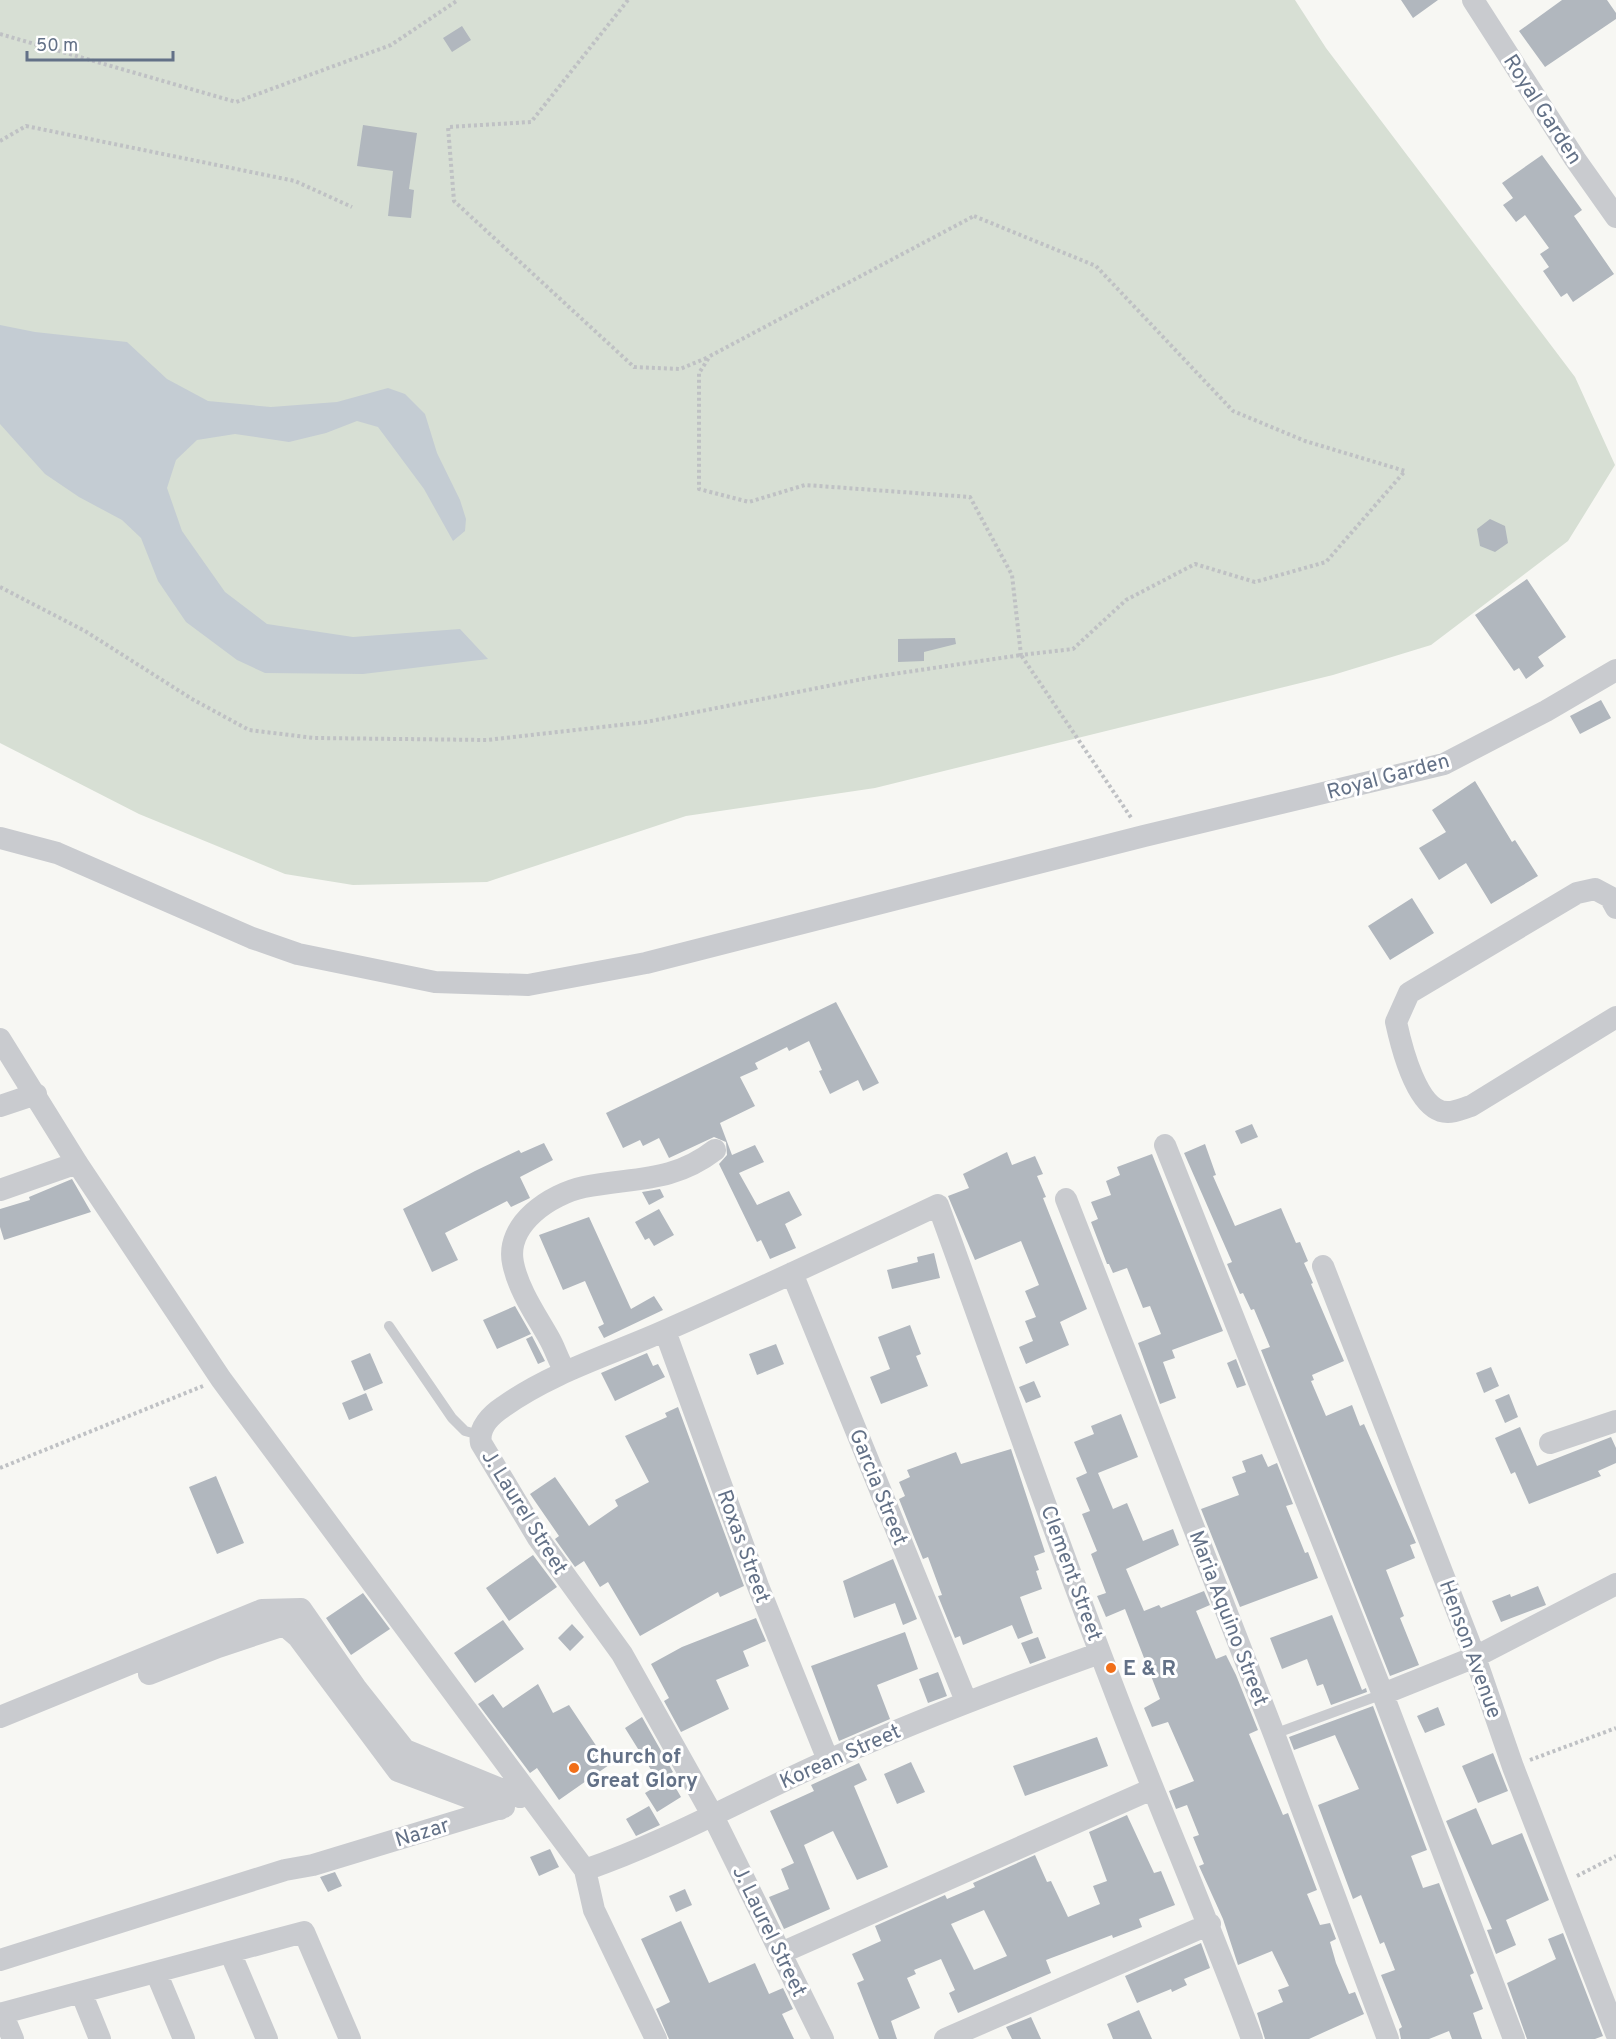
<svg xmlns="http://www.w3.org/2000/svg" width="1616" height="2039" font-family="Overpass,sans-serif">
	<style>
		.green { fill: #d7dfd4 }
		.water { fill: #c4ccd3 }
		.building { fill: #b1b7be; fill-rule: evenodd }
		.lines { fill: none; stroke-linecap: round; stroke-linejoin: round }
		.path { stroke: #bfc1c4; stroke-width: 4; stroke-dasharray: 3 3; stroke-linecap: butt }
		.service { stroke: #c9cbcf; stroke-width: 10 }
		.minor { stroke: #c9cbcf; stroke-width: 22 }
		.poi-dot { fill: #f16f19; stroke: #fff; stroke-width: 2 }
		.labels { text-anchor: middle; stroke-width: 6; stroke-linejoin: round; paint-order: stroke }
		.street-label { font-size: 21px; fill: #637187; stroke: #fff }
		.poi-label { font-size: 21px; font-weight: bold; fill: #637187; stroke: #fff; text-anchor: start }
	</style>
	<rect width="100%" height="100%" fill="#f7f7f3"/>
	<path class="green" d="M0,0H1295L1326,48L1575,377L1615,465L1568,541L1431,645L1333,675L875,788L686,816L487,882L353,885L285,874L139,814L0,743Z"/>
	<path class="water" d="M0,325L35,332L127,342L167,379L208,401L271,407L337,402L388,388L405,394L425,414L437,453L460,500L466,519L465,531L453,541L424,489L378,427L357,421L326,433L289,442L235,434L197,440L176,460L167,488L182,531L225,592L267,624L353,637L460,629L488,659L363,674L265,673L237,660L186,622L158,581L141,538L122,520L79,497L45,474L0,424Z"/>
	<path class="building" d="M1401,0H1438L1413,18Z
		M1562,0H1607L1616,13V19L1545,67L1519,31Z
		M462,26L471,40L452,52L443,38Z
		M363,125L417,133L409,189L414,190L411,218L388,216L393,171L357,166Z
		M1542,155L1582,210L1574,216L1614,274L1573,302L1567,293L1561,297L1543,271L1549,267L1540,254L1549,248L1525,215L1516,222L1503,205L1513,198L1502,183Z
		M1490,519L1505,526L1508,543L1495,552L1480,546L1477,529Z
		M1527,579L1566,637L1538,657L1544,666L1526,679L1519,668L1514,671L1475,615Z
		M955,638L956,644L924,652V661L898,662V639Z
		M1601,700L1611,718L1580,734L1570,716Z
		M1475,781L1512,842L1515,840L1538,876L1491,904L1466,863L1439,880L1419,848L1446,832L1432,810Z
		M1412,898L1434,933L1390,960L1368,926Z
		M836,1002L879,1083L863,1091L858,1080L830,1094L819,1071L822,1070L809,1041L789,1051L787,1047L755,1063L758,1069L740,1077L755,1106L720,1123L732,1155L755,1145L764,1162L739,1173L757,1205L789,1191L802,1215L785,1224L796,1248L770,1259L761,1240L757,1242L719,1164L727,1155L726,1142L714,1137L669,1158L659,1138L643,1146L640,1140L623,1148L606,1113Z
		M1252,1124L1258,1137L1241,1144L1235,1131Z
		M544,1143L553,1160L520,1177L530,1198L511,1207L507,1201L445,1233L458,1260L432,1272L403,1209L475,1171L519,1150L521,1153Z
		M1205,1144L1216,1175L1213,1176L1235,1226L1281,1208L1296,1243L1300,1242L1308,1261L1304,1263L1313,1283L1311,1284L1344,1361L1312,1375L1314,1380L1311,1381L1326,1416L1352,1405L1360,1426L1364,1424L1416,1543L1410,1545L1415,1558L1386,1570L1404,1616L1400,1618L1419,1665L1390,1676L1261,1350L1270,1347L1254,1309L1251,1310L1243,1293L1240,1294L1229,1269L1227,1264L1232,1262L1184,1153Z
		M1007,1152L1012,1165L1035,1156L1043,1174L1037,1176L1046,1197L1043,1198L1087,1309L1060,1322L1069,1345L1026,1364L1019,1347L1033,1341L1025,1321L1036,1317L1025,1291L1039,1285L1021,1241L975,1260L948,1196L969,1188L963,1174Z
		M1152,1154L1223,1331L1172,1350L1175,1358L1163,1362L1176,1398L1160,1404L1138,1343L1161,1334L1150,1306L1143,1308L1127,1268L1113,1273L1109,1264H1107L1091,1222L1098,1219L1091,1202L1111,1195L1106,1181L1120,1175L1117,1167Z
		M72,1179L91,1212L4,1240L0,1227V1209L30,1200L29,1197Z
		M660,1189L664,1197L649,1205L642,1192Z
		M659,1209L674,1235L654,1246L649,1238L645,1240L635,1222Z
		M589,1217L631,1309L654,1296L663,1310L604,1338L598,1327L604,1324L585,1281L563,1290L539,1235Z
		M934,1253L940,1278L892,1289L887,1270L918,1262L917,1257Z
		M515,1306L531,1334L497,1349L483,1320Z
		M910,1325L921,1354L916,1356L928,1386L881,1404L870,1377L890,1369L878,1337Z
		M532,1336L545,1361L538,1364L526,1339Z
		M776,1344L784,1364L757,1375L749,1354Z
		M370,1353L383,1383L364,1391L351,1361Z
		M647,1353L653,1366L658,1364L665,1377L615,1401L601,1373Z
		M1236,1359L1246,1385L1237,1388L1227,1363Z
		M1491,1367L1499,1386L1484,1393L1476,1373Z
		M1034,1381L1041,1397L1026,1403L1019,1387Z
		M366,1393L373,1410L349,1420L342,1403Z
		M1509,1394L1518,1417L1505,1423L1495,1400Z
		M678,1407L744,1586L720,1597L718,1592L640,1636L608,1582L600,1587L584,1561L575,1567L555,1539L559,1536L530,1494L555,1477L589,1526L618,1506L615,1500L649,1482L625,1436L667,1417L665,1413Z
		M1121,1414L1138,1457L1098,1473L1113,1509L1127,1503L1143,1541L1173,1529L1179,1545L1126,1569L1144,1611L1159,1605L1161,1608L1204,1591L1210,1605L1196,1611L1216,1659L1226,1655L1236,1675L1258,1730L1249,1734L1283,1815L1288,1813L1317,1890L1307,1894L1320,1925L1330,1923L1336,1939L1330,1942L1336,1963L1349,1994L1355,1992L1364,2014L1309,2039H1265L1257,2013L1283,2002L1278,1990L1289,1986L1272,1951L1238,1965L1223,1919L1199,1866L1204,1864L1193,1837L1199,1835L1187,1805L1176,1809L1169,1791L1194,1781L1168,1722L1152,1727L1144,1708L1160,1699L1125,1609L1106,1617L1097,1596L1106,1593L1091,1554L1097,1551L1082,1514L1090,1511L1076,1478L1087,1473L1074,1442L1094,1434L1091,1426Z
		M1520,1427L1537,1466L1611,1437L1616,1448V1463L1598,1471L1601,1476L1529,1504L1515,1472L1511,1474L1495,1438Z
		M1011,1449L1045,1552L1034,1556L1039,1570L1036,1571L1042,1589L1020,1597L1033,1633L1018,1639L1012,1625L963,1645L960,1636L955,1638L938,1596L942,1595L928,1557L923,1559L914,1537L899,1499L905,1496L899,1482L910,1477L907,1470L956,1452L961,1464Z
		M1262,1454L1268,1467L1277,1463L1293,1504L1286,1506L1305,1553L1308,1552L1318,1578L1240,1607L1201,1509L1239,1495L1232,1477L1246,1472L1242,1461Z
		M216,1476L244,1543L217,1554L189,1487Z
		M533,1555L557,1587L509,1621L486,1588Z
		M893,1559L917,1619L903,1625L895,1603L854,1618L843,1581Z
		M1538,1586L1546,1605L1501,1622L1492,1601L1510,1594L1511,1597Z
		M363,1593L390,1629L351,1655L326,1618Z
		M1332,1615L1362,1690L1366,1688L1367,1692L1331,1705L1323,1684L1317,1686L1307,1659L1282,1669L1270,1638Z
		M756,1618L766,1641L743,1651L749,1666L716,1680L729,1709L681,1732L664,1701L669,1698L651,1664L682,1647Z
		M503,1620L524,1649L475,1683L454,1653Z
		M572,1624L584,1637L570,1651L558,1638Z
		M905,1632L918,1669L877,1685L890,1719L839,1741L811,1666Z
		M1038,1637L1046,1658L1030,1664L1021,1643Z
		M938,1672L947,1696L928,1703L919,1679Z
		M538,1684L553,1713L569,1705L609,1765L559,1800L537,1768L530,1773L478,1704L493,1694L503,1708Z
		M1373,1706L1427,1850L1411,1856L1423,1888L1439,1883L1474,1973L1470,1975L1483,2009L1473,2013L1482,2039H1452L1449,2031L1429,2039H1401L1399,2029L1402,2027L1381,1975L1395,1970L1384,1942L1380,1944L1361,1895L1353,1899L1318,1805L1359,1789L1335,1735L1294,1750L1289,1737Z
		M1438,1707L1445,1725L1425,1733L1417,1716Z
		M642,1717L673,1772L658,1781L625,1728Z
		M1097,1737L1108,1766L1025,1796L1013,1766Z
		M1493,1753L1508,1791L1478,1803L1462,1766Z
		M911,1762L925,1792L897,1804L884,1774Z
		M859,1763L867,1780L854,1786L888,1867L857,1880L833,1831L804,1845L830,1909L784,1929L769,1897L789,1889L781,1869L794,1863L770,1811L814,1791L811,1785Z
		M670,1778L681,1797L657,1812L645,1793Z
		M649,1806L660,1825L636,1836L626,1819Z
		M1476,1808L1492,1845L1522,1833L1549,1900L1506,1920L1516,1945L1496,1954L1487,1930L1492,1929L1446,1821Z
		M1127,1815L1154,1873L1161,1871L1175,1905L1139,1919L1142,1927L1113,1938L1112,1935L1046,1960L1051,1973L958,2013L949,1993L955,1990L941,1959L914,1970L916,1974L907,1978L920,2008L891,2021L897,2039H879L857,1983L864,1980L852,1954L881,1941L875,1926L945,1895L947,1899L975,1887L973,1883L1035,1855L1047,1882L1051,1881L1068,1917L1100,1904L1093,1886L1107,1881L1089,1832ZM984,1910L1007,1956L974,1970L951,1924Z
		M550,1849L559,1867L539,1876L530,1857Z
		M335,1872L342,1886L328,1892L320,1877Z
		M685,1889L692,1905L676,1912L669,1896Z
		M681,1921L709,1983L755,1963L769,1994L783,1988L793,2009L782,2014L794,2039H669L656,2009L670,2002L641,1939Z
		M1563,1933L1603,2036L1595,2039H1527L1507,1983L1556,1959L1548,1939Z
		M1201,1943L1210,1968L1184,1979L1187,1985L1172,1992L1171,1989L1137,2003L1125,1976Z
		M1139,2010L1152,2039H1113L1107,2024Z
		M1031,2017L1041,2039H1012L1006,2027Z"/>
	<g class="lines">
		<path class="path" d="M628,0L531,122L448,127L454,201L634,367L680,369L709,357
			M0,34L236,102L391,45L458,0
			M0,141L26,126L295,181L352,207
			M974,216L1096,266L1233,411L1305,441L1405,471L1326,562L1255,582L1195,564L1126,600L1073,649L1021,655L1012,575L970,497L805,485L749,502L699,489V373L710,356Z
			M0,587L85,631L192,699L249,730L314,738L487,740L646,722L873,677L1021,655L1132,819
			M0,1468L203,1386
			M1530,1760L1616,1728
			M1577,1876L1616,1856"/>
		<path class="service" d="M389,1326L452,1418L465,1431L480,1435
			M1274,1734L1383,1694"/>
		<path class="minor" d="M1473,0L1575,159L1616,217
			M0,838L57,853L252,938L298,954L435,982L528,985L646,963L1144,836L1444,764L1546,711L1616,670
			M1616,908L1610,897L1595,889L1577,893L1409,993L1396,1022C1401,1045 1417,1113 1448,1112C1455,1112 1464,1108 1471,1106L1616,1017
			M0,1039L77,1163L221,1379L585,1870L594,1910L656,2039
			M0,1106L36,1094
			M1165,1145L1382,1692L1514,2039
			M0,1190L77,1163
			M1066,1199L1274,1734L1388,2039
			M1323,1266L1475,1657L1513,1767L1616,2033
			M792,1273L966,1701
			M665,1331L758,1586L828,1760
			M565,1371C558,1360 555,1348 549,1338C536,1315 518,1289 513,1263C505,1224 551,1194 584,1187C634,1177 672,1183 715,1150
			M1550,1443L1616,1421
			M149,1674L218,1647L284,1625L298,1637L398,1771L500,1809
			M1383,1694L1475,1657L1616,1584
			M0,1717L262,1610L301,1609L356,1688L405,1750L520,1797
			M585,1870C669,1841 748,1796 829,1760C918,1720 1008,1686 1100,1653
			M230,1952L267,2039
			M781,1953L1152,1789
			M0,1960L285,1870L313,1865L504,1807
			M156,1972L184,2039
			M81,1992L100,2039
			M2,2013L13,2039
			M0,2014L304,1932L350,2039
			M823,2039L713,1816L622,1654L538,1538L481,1443C478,1428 491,1415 503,1407C552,1372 610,1355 664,1331C756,1291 847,1248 938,1205C996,1364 1051,1526 1112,1684C1157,1803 1208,1919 1252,2039
			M945,2039L1210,1924"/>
	</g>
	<g class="poi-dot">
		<circle cx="1111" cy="1668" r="6"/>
		<circle cx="574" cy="1768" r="6"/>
	</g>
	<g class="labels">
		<g class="street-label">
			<text transform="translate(1543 109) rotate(57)" y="7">Royal Garden</text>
			<text transform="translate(1388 776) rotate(-15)" y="7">Royal Garden</text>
			<text transform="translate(879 1487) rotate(68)" y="7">Garcia Street</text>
			<text transform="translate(525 1512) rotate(58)" y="7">J. Laurel Street</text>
			<text transform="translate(744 1546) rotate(70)" y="7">Roxas Street</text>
			<text transform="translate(1072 1573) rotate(70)" y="7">Clement Street</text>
			<text transform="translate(1229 1618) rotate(69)" y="7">Maria Aquino Street</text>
			<text transform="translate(1471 1649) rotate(70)" y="7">Henson Avenue</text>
			<text transform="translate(840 1756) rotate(-24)" y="7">Korean Street</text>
			<text transform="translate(422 1832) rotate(-17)" y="7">Nazar</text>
			<text transform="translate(770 1931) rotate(64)" y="7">J. Laurel Street</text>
		</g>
		<g class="poi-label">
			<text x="1123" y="1675">E &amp; R</text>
			<text x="586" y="1763">Church of<tspan x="586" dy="24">Great Glory</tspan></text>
		</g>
	</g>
	<path d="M27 51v9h146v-9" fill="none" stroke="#637187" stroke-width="3"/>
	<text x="36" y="51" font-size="18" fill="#637187" stroke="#ffffff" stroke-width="4.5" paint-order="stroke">50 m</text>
</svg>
